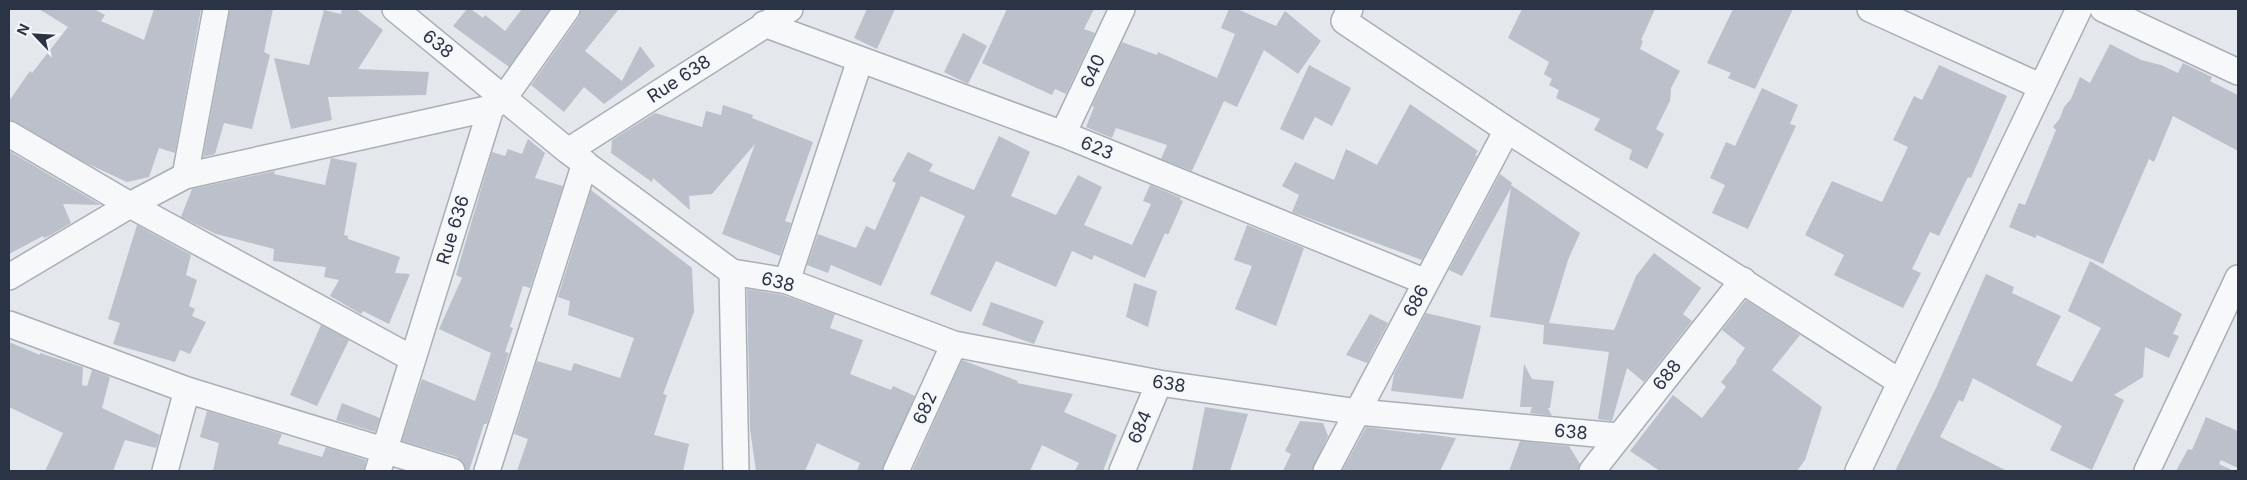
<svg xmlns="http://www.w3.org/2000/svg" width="2247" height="480" font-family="Inter,sans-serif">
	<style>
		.building { fill: #bbc0ca }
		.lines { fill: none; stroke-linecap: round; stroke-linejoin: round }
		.minor-casing { stroke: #a9aeb7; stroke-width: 28 }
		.minor { stroke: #f7f8fa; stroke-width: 25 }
		.labels { text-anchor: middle; stroke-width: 4; stroke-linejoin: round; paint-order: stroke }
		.street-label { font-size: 18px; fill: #2b3445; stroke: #f4f6f9 }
	</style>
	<rect width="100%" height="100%" fill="#e4e7ec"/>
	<path class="building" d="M39,9H94L105,15L101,21L144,40L154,9H201L175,153L159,148L149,177L127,182L84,162L16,122L9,120V101L30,71L32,73L68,27Z
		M230,9H273L264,52L270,55L252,129L224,123L215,154L203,157Z
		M342,9H356L383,30L358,69L429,72L426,95L328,97L332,120L291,129L274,58L309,65L324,10L341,14Z
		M467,9H471L483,18L485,15L505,31L522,9H550L509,67L453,26Z
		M581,9H619L585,51L622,81L640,46L655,66L604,104L584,87L564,112L531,85L579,17Z
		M867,9H895L877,49L854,38Z
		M1007,9H1094L1084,29L1095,33L1066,94L1055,89L1052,95L982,63Z
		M1229,9H1237L1276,26L1285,11L1321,41L1298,74L1264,50L1237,107L1224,101L1192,171L1161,159L1167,145L1116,128L1112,138L1086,127L1094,107L1092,106L1122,42L1157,55L1158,52L1217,78L1235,34L1221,28Z
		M1522,9H1655L1641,40L1643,41L1640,49L1680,71L1671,88L1670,101L1656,129L1664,134L1647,169L1629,159L1632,150L1594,130L1600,119L1556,98L1559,90L1549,85L1552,79L1544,74L1549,62L1508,38Z
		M1733,9H1793L1755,89L1728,78L1731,73L1707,63Z
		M963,33L987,46L968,84L944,72Z
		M2110,44L2141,60L2161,65L2178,73L2183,63L2212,77L2210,81L2238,95V151L2173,116L2154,162L2149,159L2103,264L2037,235L2035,238L2009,227L2019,203L2025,205L2056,130L2053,127L2060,118L2064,107L2071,99L2080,77L2090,83Z
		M1309,65L1351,88L1332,126L1315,117L1303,140L1280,129Z
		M1939,65L2007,96L1971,178L1968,177L1939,236L1930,232L1912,269L1921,273L1903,308L1834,275L1844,255L1805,235L1832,181L1882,202L1908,147L1893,140L1914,96L1922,100Z
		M1762,88L1798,105L1790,124L1796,126L1748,229L1712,213L1725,185L1710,178L1726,142L1735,146Z
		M1410,104L1478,151L1475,155L1477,156L1422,260L1292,212L1299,195L1282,186L1295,162L1334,180L1346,149L1377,165Z
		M723,105L753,115L752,118L813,142L785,221L791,223L780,256L722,234L755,144L712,194L689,196L690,210L653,178L652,182L611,153L612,140L655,113L702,127L706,111L721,115Z
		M999,136L1030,152L1011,196L1056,215L1078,175L1102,187L1084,225L1132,245L1151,204L1143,201L1150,185L1181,198L1180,200L1183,201L1168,235L1165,233L1145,278L1094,255L1092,260L1072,251L1056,287L996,261L971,312L930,294L965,216L921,196L881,286L831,265L828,273L807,265L818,234L856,248L866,226L875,230L896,183L892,181L908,152L933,164L929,171L974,190Z
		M528,139L545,153L535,178L563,186L530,288L523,286L510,327L513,328L505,352L509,353L487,424H484L469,471H466L463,462L457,457L402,441L422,379L475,401L491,353L439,329L462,278L456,275L492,152L505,156L508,149L522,154Z
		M9,151L101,205L63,204L71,223L51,235L44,238L43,236L9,254Z
		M331,158L357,163L344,235L348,236V239L400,257L395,273L410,274L389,324L363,311L361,314L330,296L339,280L324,277L326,267L273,261L274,249L216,234L181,217L192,189L275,171L274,174L325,185Z
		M1500,174L1512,183L1511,185L1580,233L1568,260L1549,323L1614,330L1636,276L1654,253L1701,288L1683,314L1692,321L1644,382L1627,368L1612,421L1598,419L1609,352L1543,344L1544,325L1490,317L1511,188L1462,276L1449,270Z
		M591,190L692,268L694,312L663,394L667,395L654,435L689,444L683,471H517L528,439L514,434L537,361L571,371L574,363L620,378L634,338L568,315L570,301L558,297Z
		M137,225L191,255L186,275L197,280L189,306L195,309L192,316L206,322L190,354L180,350L175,362L113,344L120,323L108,319Z
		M1247,225L1304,248L1276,326L1235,309L1252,266L1234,260Z
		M2090,261L2182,314L2173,334L2179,336L2169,358L2145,347L2143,377L2114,395L2124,400L2092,470L2050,450L2062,426L1973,378L1963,402L1959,400L1940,437L2007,471H1895L1936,388L1986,274L2014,287L2012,293L2061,316L2036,365L2072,382L2101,328L2068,311Z
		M1134,283L1157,291L1148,327L1126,317Z
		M747,289L783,295L835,314L830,328L863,340L850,374L891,390L893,386L915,396L882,471H857L860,463L817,443L805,471H756L750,429Z
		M1746,300L1800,335L1772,370L1822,407L1805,460L1797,471H1660L1630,451L1673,395L1702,418L1726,387L1721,382L1737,362L1736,361L1745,348L1722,330Z
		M991,302L1044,321L1034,344L982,325Z
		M1426,313L1481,326L1463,399L1391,391L1394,374Z
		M1370,314L1388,323L1367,363L1346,355Z
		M321,325L349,340L317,406L290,395Z
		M9,342L40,355V353L83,367L82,385L87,386L92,370L110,377L102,408L160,435L156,448L125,440L113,471H45L63,433L9,407Z
		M962,360L1018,381L1017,383L1073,394L1064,412L1117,435L1103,471H1075L1079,463L1042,445L1030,471H912Z
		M1524,364L1532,379L1554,381L1550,408H1548L1552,416L1530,413L1532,407H1520Z
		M342,403L380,418L375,432L336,420Z
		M1205,407L1248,414L1230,471H1192Z
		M207,411L282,434L278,444L322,457L326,447L366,460L364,471H213L219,443L200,437Z
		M2206,417L2238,431V468L2221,460L2219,464L2234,471H2176L2188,449L2192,450Z
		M1300,421L1323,423L1328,436L1312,471H1283L1291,454L1285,451Z
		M1366,427L1420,434L1421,433L1456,438L1440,471H1342Z
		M1520,441L1569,446L1580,464L1578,471H1509Z"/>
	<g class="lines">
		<g class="minor-casing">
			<path id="minor" d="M395,9L568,151L732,272L787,281L954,344L1159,383L1358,412L1618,436
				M1350,9L1344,21L1507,130L1900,382
				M1870,9L2042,87
				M2103,9L2238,72
				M764,24L1063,134L1426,282
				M9,134L130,205L413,359
				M1063,134L1122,9
				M568,151L790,9
				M185,176L216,9
				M732,272L736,471
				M9,277L130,205L185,176L491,108
				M787,281L860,60
				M9,324L187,390L452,471
				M165,471L187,390
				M378,471L491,108L504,98L567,9
				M487,471L585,163
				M896,471L954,344
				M1122,471L1159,383
				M1326,471L1507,130
				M1592,471L1743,280
				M1858,471L2079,9
				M2147,471L2238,278"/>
		</g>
		<use href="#minor" class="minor"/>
	</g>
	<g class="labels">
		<g class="street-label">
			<text transform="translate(438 44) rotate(39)" y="6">638</text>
			<text transform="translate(1093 71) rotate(-65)" y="6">640</text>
			<text transform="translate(679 79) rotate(-33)" y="6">Rue 638</text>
			<text transform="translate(1097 148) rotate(22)" y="6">623</text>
			<text transform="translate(453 230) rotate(-73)" y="6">Rue 636</text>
			<text transform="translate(778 282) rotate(14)" y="6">638</text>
			<text transform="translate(1416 301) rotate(-62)" y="6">686</text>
			<text transform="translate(1667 375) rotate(-51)" y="6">688</text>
			<text transform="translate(1169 384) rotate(9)" y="6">638</text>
			<text transform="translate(925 408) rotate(-66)" y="6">682</text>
			<text transform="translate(1140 427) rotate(-67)" y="6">684</text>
			<text transform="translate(1571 432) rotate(5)" y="6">638</text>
		</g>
	</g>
	<rect width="2247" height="480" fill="none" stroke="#2b3445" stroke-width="20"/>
	<g transform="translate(35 35) rotate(295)" stroke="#f4f6f9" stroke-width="4" paint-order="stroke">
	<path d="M0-4L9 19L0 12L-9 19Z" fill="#2b3445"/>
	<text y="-8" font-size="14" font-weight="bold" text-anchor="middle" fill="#2b3445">N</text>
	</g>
</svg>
